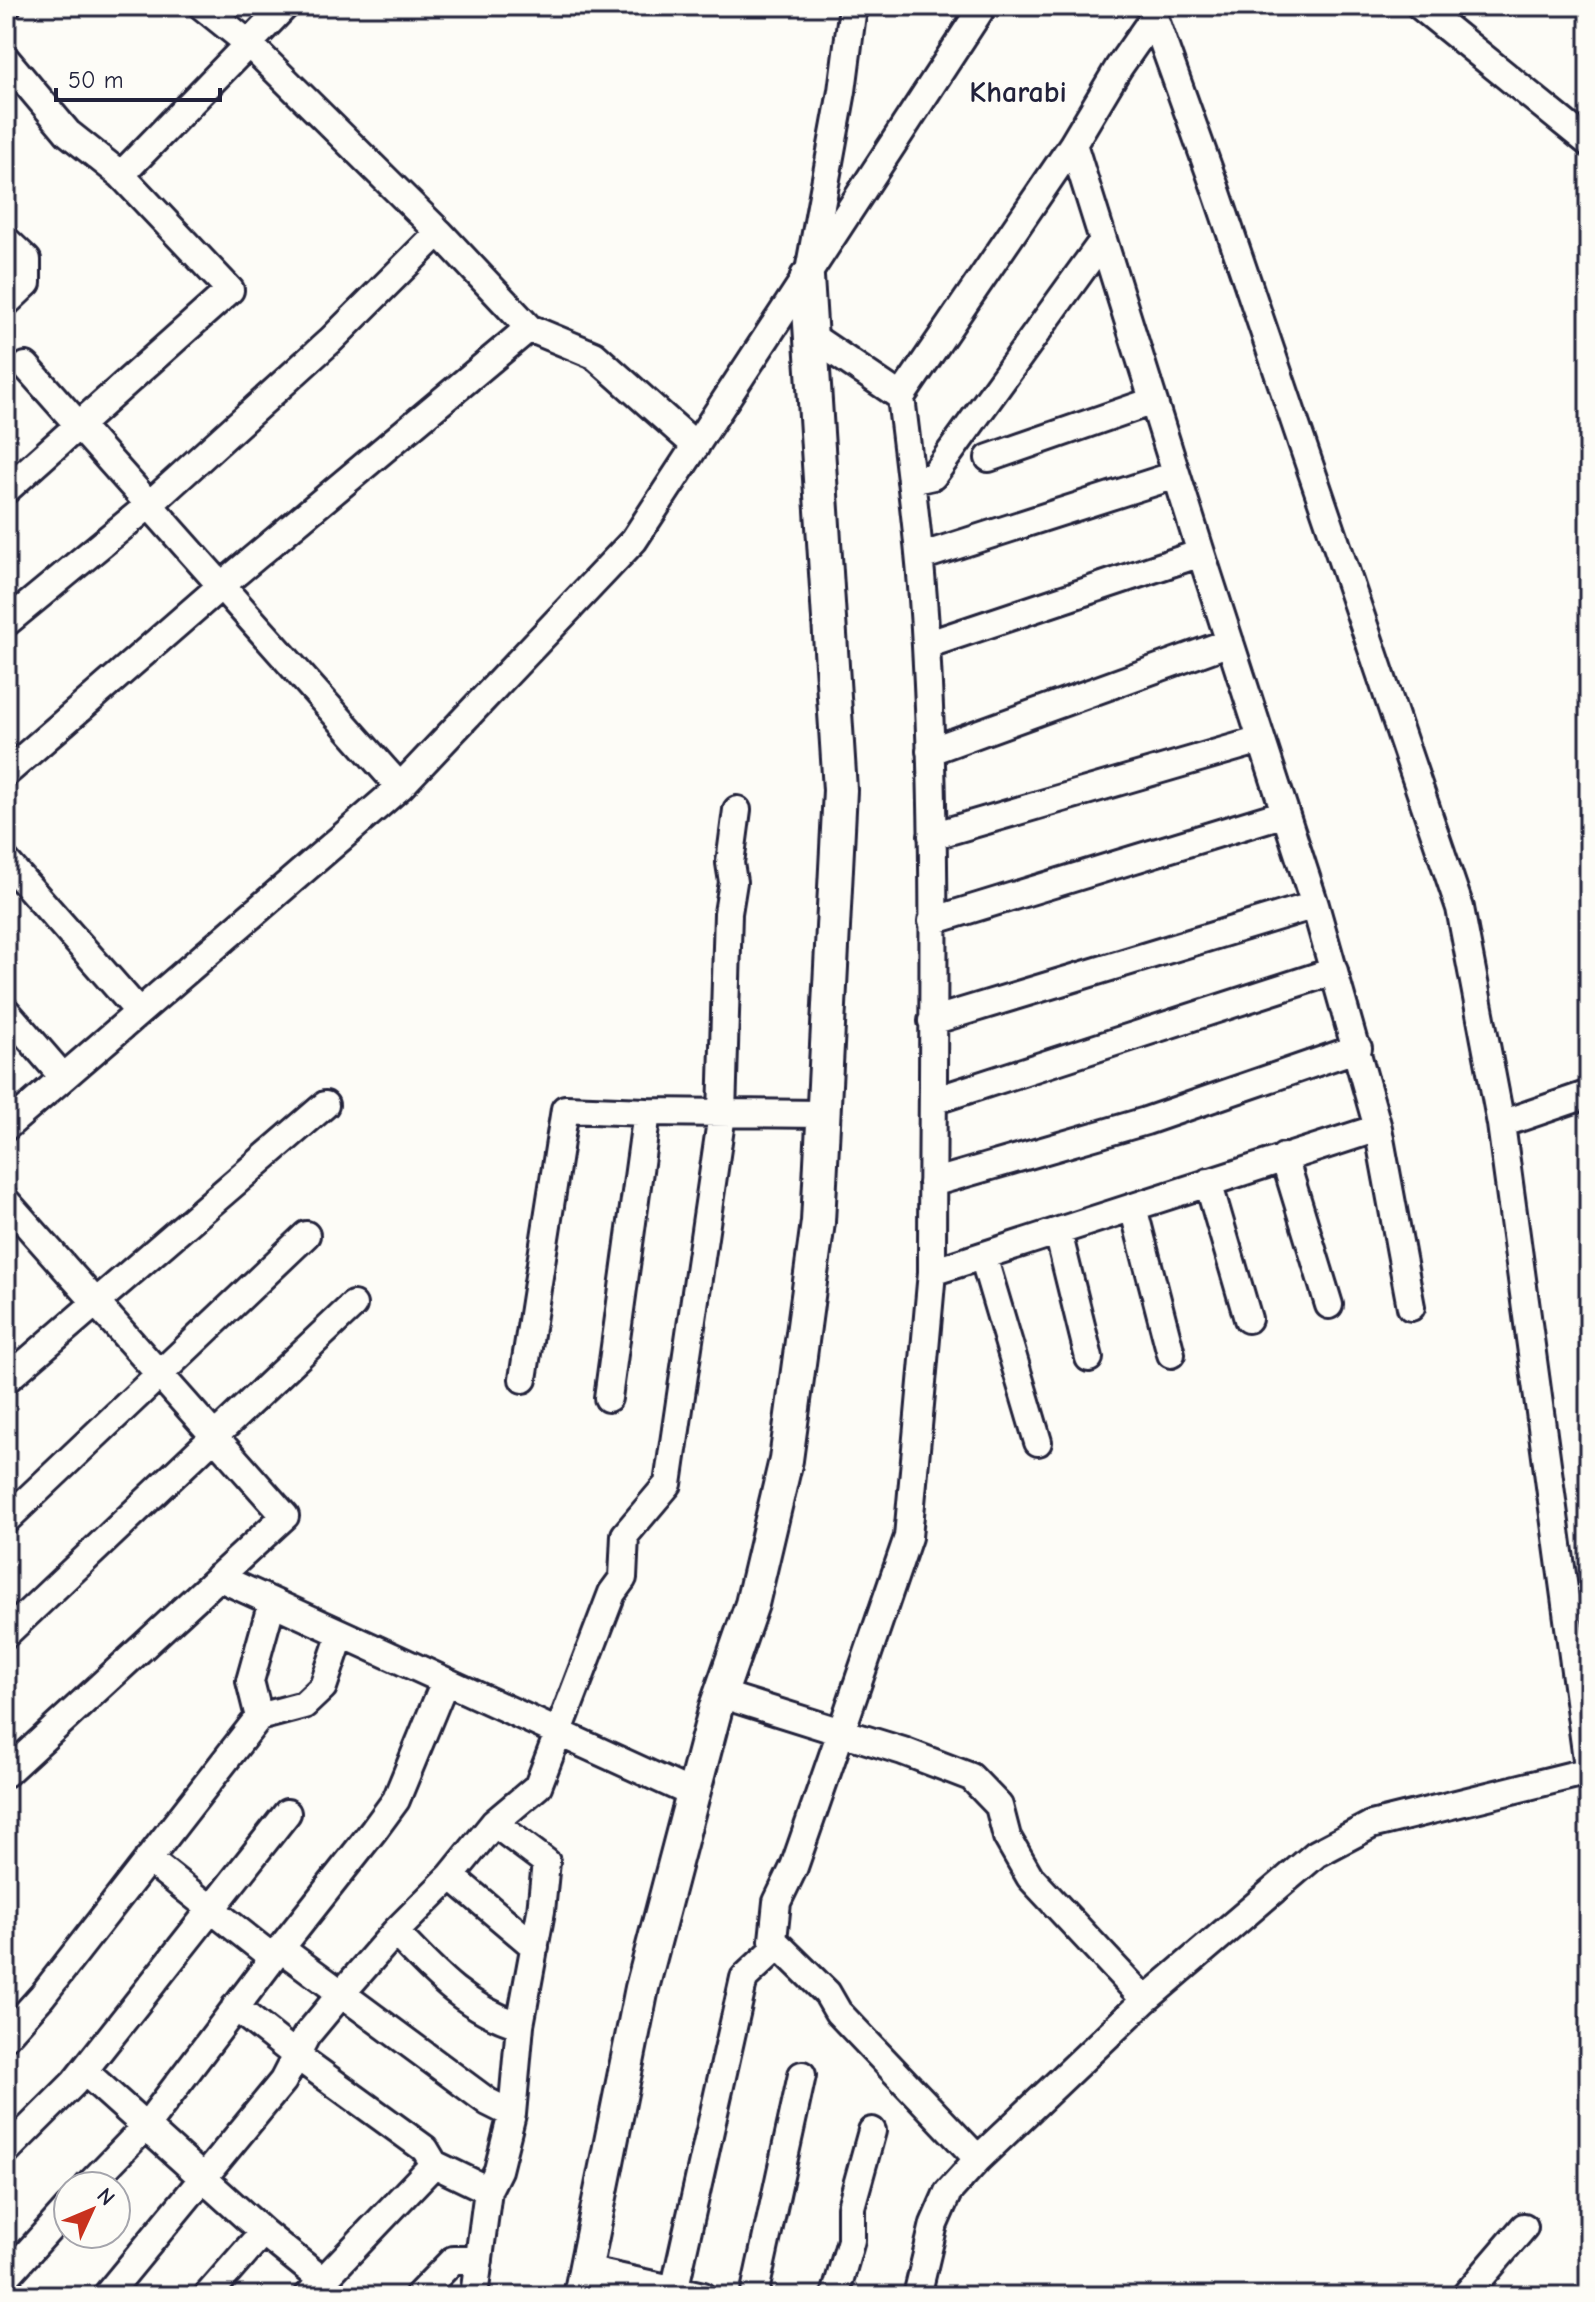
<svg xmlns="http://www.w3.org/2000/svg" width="1595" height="2302" font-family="'Comic Neue',sans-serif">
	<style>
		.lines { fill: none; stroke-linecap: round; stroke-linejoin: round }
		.minor-casing { stroke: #22223b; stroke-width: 32 }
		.tertiary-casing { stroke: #22223b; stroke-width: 38 }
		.minor { stroke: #fdfcf7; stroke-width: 26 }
		.tertiary { stroke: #fdfcf7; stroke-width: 32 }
		.labels { text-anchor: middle; stroke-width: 6; stroke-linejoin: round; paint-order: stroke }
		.quarter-label { font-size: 30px; font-weight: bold; fill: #22223b; stroke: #fdfcf7 }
	</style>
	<rect width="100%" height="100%" fill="#fdfcf7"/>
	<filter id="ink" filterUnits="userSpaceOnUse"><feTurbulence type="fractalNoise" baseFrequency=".0125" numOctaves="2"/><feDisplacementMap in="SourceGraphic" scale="16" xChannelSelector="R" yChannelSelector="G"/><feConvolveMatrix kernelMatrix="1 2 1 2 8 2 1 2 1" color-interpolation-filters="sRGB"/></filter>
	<g filter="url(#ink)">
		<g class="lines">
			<g class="minor-casing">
				<path id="minor" d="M202,6L248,43L439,232L529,328
					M1153,6L1154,17L1215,187L1460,908L1501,1124L1589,1774
					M1420,6L1589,143
					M6,7L7,6
					M6,59L68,133L121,175
					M1073,144L1119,67L1154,17
					M6,240L27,260V283L6,303
					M810,266L842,91L853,6
					M811,336L901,397L1073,144L1201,553L1315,905L1378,1128L932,1272C932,1064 938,854 926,646C922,563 911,480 901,397
					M26,366L400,787
					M989,458L1153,401
					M911,481L933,476L1102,242
					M6,490L230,290L121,175L285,6
					M920,557L1176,475
					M6,623L149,505L331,340L439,232
					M926,645L1201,553
					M930,751L1230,642
					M6,773L222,585L529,328L594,355L696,446
					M932,836L1261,740
					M6,861L139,1012
					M932,921L1285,813
					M6,1011L63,1077
					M932,1021L1315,905
					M933,1101L1334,971
					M647,1112L824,1114
					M1501,1124L1589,1094
					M6,1127L400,787L634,540L983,6
					M1378,1128L1411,1307
					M1284,1157L1329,1305
					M1208,1182L1248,1319
					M932,1183L1146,1121L1358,1048
					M6,1201L285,1516L6,1773
					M1133,1207L1171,1354
					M1058,1232L1089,1358
					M983,1256L1038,1442
					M523,1379L565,1109L647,1112L608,1398
					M6,1380L325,1105
					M6,1520L306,1235
					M218,1577L693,1794
					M6,1634L353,1305
					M720,1694L841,1732L908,1537L932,1272
					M259,1717L304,1705L323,1687L341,1634
					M148,1859L273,1958
					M451,1876L535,1947
					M395,1932C432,1971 467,2010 520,2025
					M280,1948L488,2102L512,2114
					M235,2007L297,2056L425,2149L434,2164L488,2190
					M6,2036L42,1996L259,1717L250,1681L272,1602
					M84,2071L263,2232L322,2280
					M6,2151L74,2083L287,1813
					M978,2159L838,2012L827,1993L773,1940L777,1902L794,1867L841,1732L903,1751L971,1777L999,1806L1007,1837L1030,1877L1145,2000
					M88,2186L146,2126L273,1958L374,1830L396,1800L445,1681
					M585,2270L703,2296
					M6,2277L68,2208
					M106,2296L283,2081L306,2036L341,1994L395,1932L451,1876L494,1823L538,1786L612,1593L623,1578L625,1535L668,1484L722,1114L728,913L733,882L730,863L737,810
					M207,2296L263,2232
					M308,2296L434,2164
					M418,2296L453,2260H479
					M474,2296L488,2190L498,2170L512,2114L520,2025L541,1911L546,1862L494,1823
					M673,2296L744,1978L778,1946
					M754,2296L802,2075
					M835,2296L851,2240V2207L872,2131
					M917,2296L934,2224L948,2192L978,2159L1145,2000L1316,1854L1371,1825L1589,1771
					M1465,2296L1524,2227"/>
			</g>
			<g class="tertiary-casing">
				<path id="tertiary" d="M580,2296L642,1988L716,1707L752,1604L786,1460L818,1222L840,790L807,277"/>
			</g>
			<use href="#minor" class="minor"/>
			<use href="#tertiary" class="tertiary"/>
		</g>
	</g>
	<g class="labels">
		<g class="quarter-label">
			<text x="1018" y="102">Kharabi</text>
		</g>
	</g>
	<rect width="1595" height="2302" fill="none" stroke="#fdfcf7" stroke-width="32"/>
	<rect x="16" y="16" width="1563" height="2270" fill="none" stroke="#22223b" stroke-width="3" filter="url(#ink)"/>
	<g transform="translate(92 2210) rotate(46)"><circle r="38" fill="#fdfcf7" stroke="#a5a5ac" stroke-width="2"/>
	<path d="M0-6L14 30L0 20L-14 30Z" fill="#c8321e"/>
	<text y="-12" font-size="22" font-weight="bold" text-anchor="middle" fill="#22223b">N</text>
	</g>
	<path d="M56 88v12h164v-12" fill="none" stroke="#22223b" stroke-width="4"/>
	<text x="68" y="88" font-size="24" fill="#22223b" stroke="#fdfcf7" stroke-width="6" paint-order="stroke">50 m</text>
</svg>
